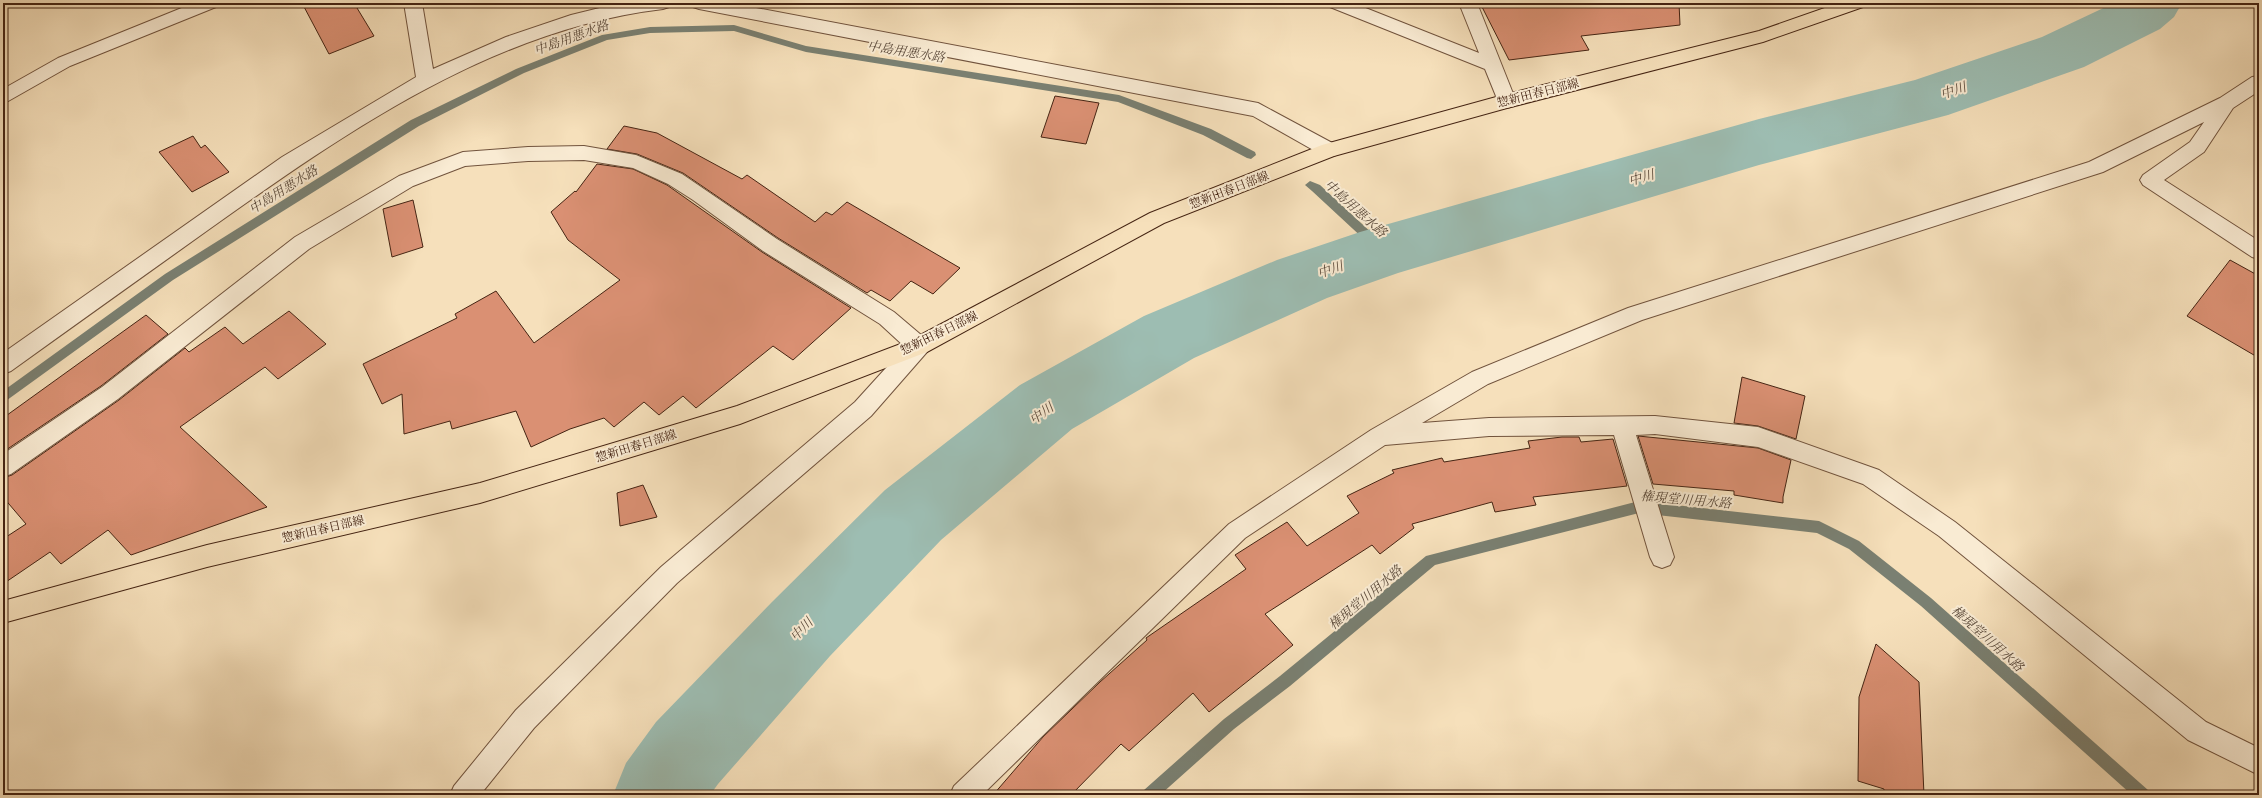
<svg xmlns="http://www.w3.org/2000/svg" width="2262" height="798" font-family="'Libre Caslon Text','Noto Serif JP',serif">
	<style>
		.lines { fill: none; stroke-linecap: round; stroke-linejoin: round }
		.stream { fill: #7a8072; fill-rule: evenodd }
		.river { fill: #9dbdb2; fill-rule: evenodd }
		.building { fill: #da9073; stroke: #452413 }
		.minor-casing { stroke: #71533d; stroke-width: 2 }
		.major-casing { stroke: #452413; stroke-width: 2 }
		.minor { fill: #f9ebd3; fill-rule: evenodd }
		.major { fill: #f6e0bb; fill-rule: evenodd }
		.labels { text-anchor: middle; stroke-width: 4; stroke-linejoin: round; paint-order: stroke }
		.street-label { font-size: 12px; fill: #452413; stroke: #f9ebd3 }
		.water-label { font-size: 13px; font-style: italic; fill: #5b4a3b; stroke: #f9ebd3 }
	</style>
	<rect width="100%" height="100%" fill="#f6e0bb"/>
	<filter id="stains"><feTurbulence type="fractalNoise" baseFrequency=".005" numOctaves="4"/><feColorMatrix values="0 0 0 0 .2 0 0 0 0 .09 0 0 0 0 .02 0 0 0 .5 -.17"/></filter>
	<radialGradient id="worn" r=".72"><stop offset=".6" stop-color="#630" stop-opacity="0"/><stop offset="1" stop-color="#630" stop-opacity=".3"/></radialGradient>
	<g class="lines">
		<path class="stream" d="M734,25L806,46L1119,95L1211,129L1255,152L1256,155L1251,159L1247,158L1203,135L1118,102L806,52L734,31L650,33L607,40L524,73L419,126L173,280L3,403V391L165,274L411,120L516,69L602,35L650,27Z
			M1310,181L1320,185L1388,248L1390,251L1388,254H1380L1312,191L1305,185Z
			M1639,501L1819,521L1859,541L1931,598L2148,790L2150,795H2132L1921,606L1849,549L1817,533L1639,513L1435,565L1290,686L1234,729L1160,795H1142L1144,790L1224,719L1280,676L1426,556Z"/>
		<path class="river" d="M2114,3H2182L2174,17L2160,29L2084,67L1948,115L1759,165L1398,273L1327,298L1194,358L1072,429L941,540L830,656L718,784L710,795H613L626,763L656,722L772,602L885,490L1020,385L1144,316L1277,260L1360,232L1759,119L1915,80L2042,37Z"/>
	</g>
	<path class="building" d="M302,3H354L374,36L329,54Z
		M1480,3H1679L1680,25L1581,36L1589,50L1509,60Z
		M1055,96L1099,103L1086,144L1041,137Z
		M624,126L657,133L742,179L747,175L815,222L826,212L832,215L847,202L960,268L933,294L911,281L890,301L871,290L867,293L778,238L683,173L637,154L607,149Z
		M193,136L201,148L205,145L229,172L192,192L159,152Z
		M597,164L633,169L667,185L762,252L851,308L793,360L773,346L696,408L683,396L659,415L644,402L614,427L604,418L570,429L531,447L516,411L452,429L450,421L404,434L402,394L382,404L363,364L457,318L455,314L496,291L534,343L620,280L568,240L551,212L575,191L576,192Z
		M413,200L423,247L392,257L383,209Z
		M2230,260L2259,276V358L2187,316Z
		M289,311L326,344L278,379L265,367L180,427L267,507L131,555L108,530L61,564L50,552L3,584V539L26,524L3,497V478L12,475L119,400L185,348L189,352L225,327L243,344Z
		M146,315L168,334L101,386L3,452V418Z
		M1742,377L1805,396L1796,439L1758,426L1734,423Z
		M1638,436L1758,448L1791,460L1783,497V503L1734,495V491L1653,484Z
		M1562,437H1579L1581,442L1613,439L1627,486L1533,497L1536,505L1495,512L1492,502L1412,524L1414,528L1380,554L1372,545L1265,614L1293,645L1209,712L1193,693L1129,751L1121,744L1071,795H993L1043,737L1100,682L1147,640L1146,638L1246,569L1235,555L1287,522L1307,546L1359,513L1347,496L1394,473L1392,470L1442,458L1444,462L1530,448L1528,441Z
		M643,485L657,517L620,526L617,493Z
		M1876,644L1919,682L1924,795H1884V789L1858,781L1859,697Z"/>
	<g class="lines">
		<g class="minor-casing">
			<path id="minor" d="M194,3H219L216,7L70,66L3,104V89L58,58Z
				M404,3H422L433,69L506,37L571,15L620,3H672L669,7L663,9C493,29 344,133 208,230C142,277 76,324 11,371L3,374V353L282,157L416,77Z
				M690,3H730L1258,103L1336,145L1339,150L1336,155L1329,157L1322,155L1253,116L699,9L693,7Z
				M1327,3H1353L1479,53L1459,3H1477L1516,101L1514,106L1507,108L1500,106L1485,69L1330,7Z
				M2259,76V91L2233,108L2204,152L2164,180L2259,241V259L2252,257L2143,185L2140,180L2143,175L2190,142L2204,122L2103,172L1642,320L1488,384L1422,423L1489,418L1655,416L1758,427L1879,470L1955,522L2206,722L2259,748V775L2188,740L1939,536L1863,484L1758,447L1655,434L1636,435L1674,557L1670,565L1662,568L1654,565L1650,557L1614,435L1489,436L1385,445L1245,538L982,795H950L954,786L1229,524L1371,430L1472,372L1628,308L2089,162L2220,98L2252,77Z
				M584,146L636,155L682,174L777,239L894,312L927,340L930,346L927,352L871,416L677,583L534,728L480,795H450L454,786L516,710L661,567L855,402L905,347L880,324L763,251L693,200L668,184L633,168L584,160L528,161L465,166L413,186L309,249L118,399L11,474L3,477V454L102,387L295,237L399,176L463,152L528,147Z"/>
		</g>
		<g class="major-casing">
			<path id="major" d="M1839,3H1866L1863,7L1763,42L1507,108L1334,156L1164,223L927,352L740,424L480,503L207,567L3,623V601L207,545L480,483L737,406L911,340L1150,213L1322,145L1507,94L1759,31Z"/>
		</g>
		<use href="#minor" class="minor"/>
		<use href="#major" class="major"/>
	</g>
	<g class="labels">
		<g class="street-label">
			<text transform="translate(1538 93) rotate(-14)" y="4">惣新田春日部線</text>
			<text transform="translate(1229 190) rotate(-21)" y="4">惣新田春日部線</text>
			<text transform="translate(939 333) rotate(-26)" y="4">惣新田春日部線</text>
			<text transform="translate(636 446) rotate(-17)" y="4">惣新田春日部線</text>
			<text transform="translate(323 529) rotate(-13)" y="4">惣新田春日部線</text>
		</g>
		<g class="water-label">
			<text transform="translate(571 37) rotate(-20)" y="5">中島用悪水路</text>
			<text transform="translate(906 51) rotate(9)" y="5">中島用悪水路</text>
			<text transform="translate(1953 90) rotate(-19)" y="5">中川</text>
			<text transform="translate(1641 177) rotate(-16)" y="5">中川</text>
			<text transform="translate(283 189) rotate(-32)" y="5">中島用悪水路</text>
			<text transform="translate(1356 208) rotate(42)" y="5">中島用悪水路</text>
			<text transform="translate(1330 269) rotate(-19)" y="5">中川</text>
			<text transform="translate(1041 413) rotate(-36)" y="5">中川</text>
			<text transform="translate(1686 499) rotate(5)" y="5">権現堂川用水路</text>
			<text transform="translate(1365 597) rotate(-40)" y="5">権現堂川用水路</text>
			<text transform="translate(801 629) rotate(-46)" y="5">中川</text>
			<text transform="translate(1988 638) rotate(42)" y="5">権現堂川用水路</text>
		</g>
	</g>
	<rect width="2262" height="798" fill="none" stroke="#f6e0bb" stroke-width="16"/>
	<rect x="4" y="4" width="2254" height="790" fill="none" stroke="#452413" stroke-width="2"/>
	<rect x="8" y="8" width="2246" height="782" fill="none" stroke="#452413"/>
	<rect width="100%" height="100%" filter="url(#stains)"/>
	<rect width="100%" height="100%" fill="url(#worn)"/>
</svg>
